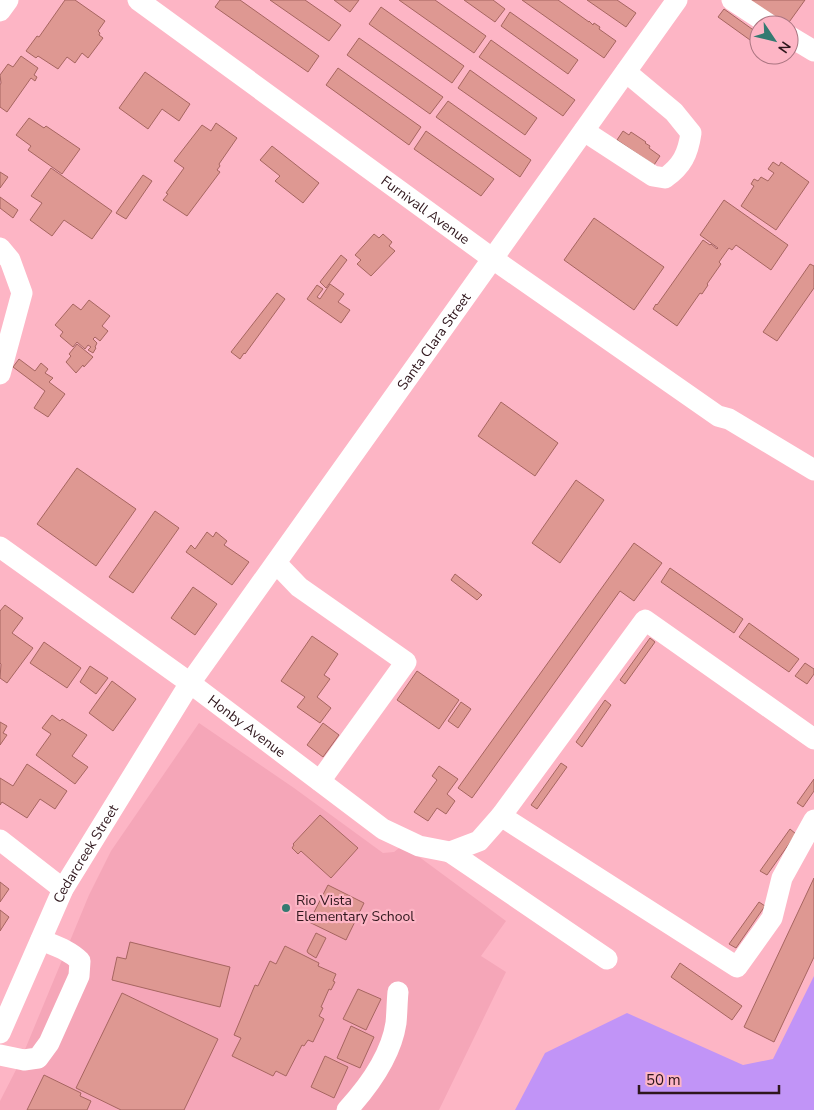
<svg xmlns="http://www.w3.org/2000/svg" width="814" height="1110" font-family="'Nunito Sans',sans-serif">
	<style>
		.built { fill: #f5a6b8 }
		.water { fill: #c194f7 }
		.building { fill: #de9892; stroke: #a66560 }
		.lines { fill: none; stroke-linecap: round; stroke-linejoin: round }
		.minor { stroke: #fff; stroke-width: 21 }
		.poi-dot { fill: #347a71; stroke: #fdb5c5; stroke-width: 2 }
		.labels { text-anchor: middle; stroke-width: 4.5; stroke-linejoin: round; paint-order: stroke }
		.street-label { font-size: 14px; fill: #2f161c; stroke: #fdb5c5 }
		.poi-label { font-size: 14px; fill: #2f161c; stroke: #fdb5c5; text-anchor: start }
	</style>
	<rect width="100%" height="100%" fill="#fdb5c5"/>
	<path class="built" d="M199,723L294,788L383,853L394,852L403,845L506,921L481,956L506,972L439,1110H0V1101L19,1064L89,895L111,851Z"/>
	<path class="water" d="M814,976V1110H515L545,1053L627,1013L743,1065L773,1059Z"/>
	<path class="building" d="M65,0H75L105,21L98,31L100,33L99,35L103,38L88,58L82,53L75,63L67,57L58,69L38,56L36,58L26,51L37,36L39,37Z
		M220,0H240L319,56L308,72L215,7Z
		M270,0H305L341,25L329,41Z
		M334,0H359L350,12Z
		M399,0H435L486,36L474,53Z
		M464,0H493L505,9L495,22Z
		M522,0H558L589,22V21L593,25L594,23L600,27L599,29L616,41L604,58Z
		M587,0H617L636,13L626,27Z
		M742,0H805L787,25L761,8Z
		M381,7L464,66L452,83L369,24Z
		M724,9L759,34V43L757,45L718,17Z
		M510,12L578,60L568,74L501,26Z
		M359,38L443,97L430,114L347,55Z
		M491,40L575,100L563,116L479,57Z
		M21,56L38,68L34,75L37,77L35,81L31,78L7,112L0,107V85L1,83L0,75L8,64L13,67Z
		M338,68L421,127L409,145L326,85Z
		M470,70L537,118L525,135L458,88Z
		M145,72L190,104L179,121L162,109L148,129L119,108Z
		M448,101L531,160L520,177L436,117Z
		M29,118L44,128L46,126L80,149L62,174L28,150L31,146L16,135Z
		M216,123L237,138L219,164L220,166L217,170L220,172L187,216L163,200L168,194L166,193L184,168L174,161L202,125L211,131Z
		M426,131L494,179L481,196L414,149Z
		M623,131L629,135L631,132L646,142L645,143L650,146L649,148L660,156L654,165L617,140Z
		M272,146L319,183L303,203L275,181L280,176L260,160Z
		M773,162L779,166L781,162L809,182L776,230L741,206L754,186L751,184L754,179L758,181L761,177L768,181L774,173L768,169Z
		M51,168L112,211L92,239L64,220L52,236L30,220L42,203L31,196Z
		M0,172L8,177L0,188Z
		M143,175L152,181L126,219L116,213Z
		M0,197L18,210L13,218L0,208Z
		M724,200L788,245L771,270L736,245L732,250L729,248L719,262L721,264L707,284L708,285L702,294L700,293L677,326L653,309L656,304L657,305L703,240L710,245L711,244L717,249L718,248L700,235Z
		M594,218L664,267L634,310L564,260Z
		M374,234L379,238L383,234L392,242L389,246L395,251L371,276L357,264L361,260L355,255Z
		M341,255L347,260L326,288L320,282Z
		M810,264L814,266V288L777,341L763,332Z
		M330,284L344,294L338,302L350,310L341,323L307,299L317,285L323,289L317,297L320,299Z
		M277,293L285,299L245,354L244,353L240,359L231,352Z
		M89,300L110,316L102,326L108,331L100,341L95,337L93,339L97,343L95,347L96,348L93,353L88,350L91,347L88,345L85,349L77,342L73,347L60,336L63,332L55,325L73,304L81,310Z
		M77,344L93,357L84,367L83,365L76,373L66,362L71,356L69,354Z
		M19,359L35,371L41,363L48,369L45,373L53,378L49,382L65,394L48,417L34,408L45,391L13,367Z
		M501,402L558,443L535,476L478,436Z
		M77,468L136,509L96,566L37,524Z
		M576,480L604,500L560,563L532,543Z
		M155,511L179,528L133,593L109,577Z
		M207,532L213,537L216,532L227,541L224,545L249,562L232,585L186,552L191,545L195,549Z
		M634,543L662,563L634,601L620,591L472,798L458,788Z
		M670,568L743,619L734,633L661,582Z
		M455,574L482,595L477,600L451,580Z
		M193,587L217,604L195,635L171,618Z
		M5,605L23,618L12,633L33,648L7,683L0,678L1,664L0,663V611Z
		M749,623L799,659L789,672L739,637Z
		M312,636L338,654L324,675L330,679L317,697L331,708L320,723L297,707L305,697L281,681Z
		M650,638L655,642L625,684L620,680Z
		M44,642L81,668L67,688L30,663Z
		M805,663L814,669V674L807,684L795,676Z
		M90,666L108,678L96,694L80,682Z
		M417,671L459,700L439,729L397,700Z
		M112,681L136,699L113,731L89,713Z
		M605,700L611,705L582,747L576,742Z
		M461,702L471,709L458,728L448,721Z
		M52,715L60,721L62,719L87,735L72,756L88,767L75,784L36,755L51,734L42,728Z
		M0,722L7,726L3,733L7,735L0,745Z
		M323,723L339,735L323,757L307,745Z
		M561,763L567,767L537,809L531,805Z
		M27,764L67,791L55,809L40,799L27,818L2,802L0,805V778L13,786Z
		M439,766L458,779L447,794L455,801L446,814L437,808L428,821L414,812L437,780L432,776Z
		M814,779V791L803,807L797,803Z
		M320,815L358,848L331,878L301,851L298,854L292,848L294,845L293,844Z
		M790,829L796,834L767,875L760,871Z
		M814,878V957L774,1042L744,1027Z
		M0,882L9,889L0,902Z
		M328,885L364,903L346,940L309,922Z
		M759,902L765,906L736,948L729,944Z
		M0,910L9,917L0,931Z
		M316,933L326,938L316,958L308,953L307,951Z
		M130,942L230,967L220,1007L112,980L117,957L126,959Z
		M285,946L319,963L318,966L336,974L333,981L335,982L331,990L329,989L321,1007L323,1008L319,1016L324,1019L313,1042L308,1040L304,1046L302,1045L286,1076L276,1071L273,1076L232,1056L241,1038L234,1035L255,985L258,986L270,961L276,964Z
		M680,963L742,1006L732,1020L671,977Z
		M358,989L381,999L366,1030L343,1019Z
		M122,993L218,1039L184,1110H121L76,1088Z
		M351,1026L374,1037L360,1068L337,1058Z
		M325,1056L348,1067L334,1098L311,1087Z
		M44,1075L81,1093L80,1096L91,1101L87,1110H27Z"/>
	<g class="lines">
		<g class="minor">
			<path id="s1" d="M138,0L493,259L718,416L729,419L814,470"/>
			<path d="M732,0L770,25"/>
			<path d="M0,11L8,0"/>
			<path d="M789,36L814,51"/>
			<path d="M584,131L653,176L665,178C682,166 688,154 691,133L674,112L626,72"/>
			<path d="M0,248L10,260L22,293L0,374"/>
			<path id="s2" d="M0,547L190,683L383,829L419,846L450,852L479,841L501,816L645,620L814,739"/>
			<path d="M276,563L299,587L406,662L320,781"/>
			<path d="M501,816L737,967L772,918L782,878L814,820"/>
			<path d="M0,840L63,889"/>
			<path d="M450,852L607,959"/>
			<path id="s3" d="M0,1033L63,889L190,683L677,0"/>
			<path d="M0,1055L24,1060L38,1058L49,1043L79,976L80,961C69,950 55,946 41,940"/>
			<path d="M347,1110C369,1086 391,1056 396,1023C397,1013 397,1002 398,992"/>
		</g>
	</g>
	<circle class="poi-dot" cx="286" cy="908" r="5"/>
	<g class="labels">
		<g class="street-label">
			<text dy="5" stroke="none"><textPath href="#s1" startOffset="356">Furnivall Avenue</textPath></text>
			<text dy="5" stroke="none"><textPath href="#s3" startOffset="819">Santa Clara Street</textPath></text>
			<text dy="5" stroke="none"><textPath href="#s2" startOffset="305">Honby Avenue</textPath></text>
			<text dy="5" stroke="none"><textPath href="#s3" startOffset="199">Cedarcreek Street</textPath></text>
		</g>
		<g class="poi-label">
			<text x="296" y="905">Rio Vista<tspan x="296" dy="16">Elementary School</tspan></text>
		</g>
	</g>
	<g transform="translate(774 40) rotate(125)"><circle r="24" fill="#fdb5c5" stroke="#ab7581"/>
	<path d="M0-4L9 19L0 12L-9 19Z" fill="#347a71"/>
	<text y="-8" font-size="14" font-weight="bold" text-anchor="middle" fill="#2f161c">N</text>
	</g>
	<path d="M639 1085v8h140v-8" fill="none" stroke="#2f161c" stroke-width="2.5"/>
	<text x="646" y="1085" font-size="15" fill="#2f161c" stroke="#fdb5c5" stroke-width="4" paint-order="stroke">50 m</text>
</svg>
